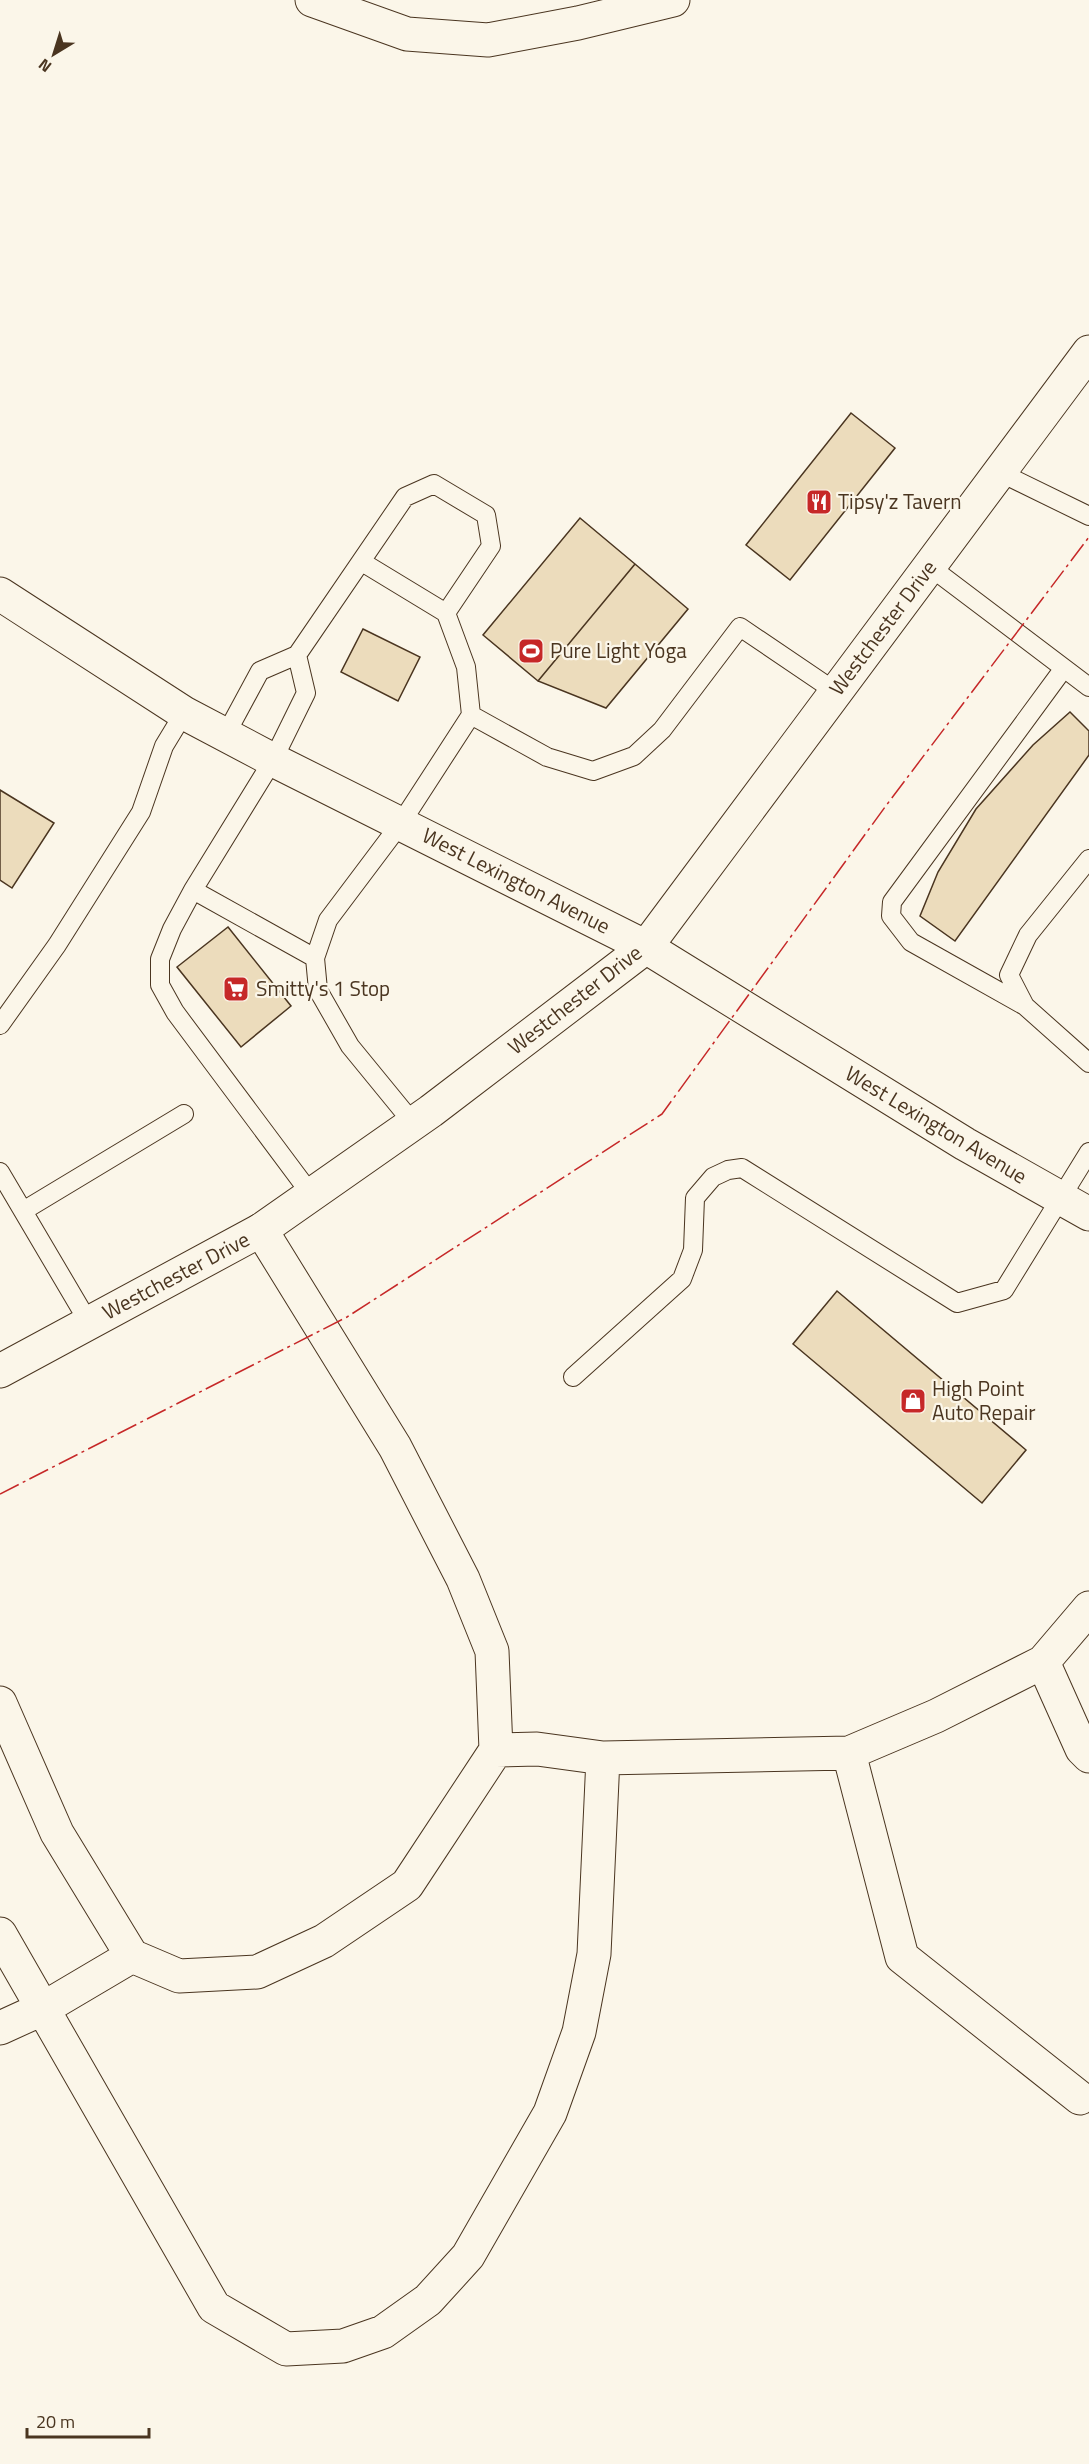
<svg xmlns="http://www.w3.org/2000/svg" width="1089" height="2464" font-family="'Titillium Web',sans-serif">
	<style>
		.building { fill: #ecdcbc; stroke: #4a3520; stroke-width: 1.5 }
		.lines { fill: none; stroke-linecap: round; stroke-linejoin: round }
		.service-casing { stroke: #4a3520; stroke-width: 20 }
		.minor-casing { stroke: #4a3520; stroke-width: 35 }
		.tertiary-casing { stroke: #4a3520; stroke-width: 35 }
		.primary-casing { stroke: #4a3520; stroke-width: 35 }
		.service { stroke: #fbf6e9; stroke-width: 18 }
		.minor { stroke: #fbf6e9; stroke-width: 33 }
		.tertiary { stroke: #fbf6e9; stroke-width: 33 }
		.primary { stroke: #fbf6e9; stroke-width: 33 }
		.power { stroke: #c62828; stroke-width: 1.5; stroke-dasharray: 21 4.5 3 4.5; stroke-linecap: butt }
		.labels { text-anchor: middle; stroke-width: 4.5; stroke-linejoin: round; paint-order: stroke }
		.poi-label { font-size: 21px; fill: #4a3520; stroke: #fbf6e9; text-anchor: start }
		.street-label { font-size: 21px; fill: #4a3520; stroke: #fbf6e9 }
	</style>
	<rect width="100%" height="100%" fill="#fbf6e9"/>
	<path class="building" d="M851,413L895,448L790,580L746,545Z
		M580,518L635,564L538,681L483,635Z
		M635,564L688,609L606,708L538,681Z
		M363,629L420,657L398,701L341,672Z
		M1070,712L1089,731V755L955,941L920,916L938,872L976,809L1033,745Z
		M0,790L54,823L12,888L0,880Z
		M228,927L291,1006L241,1047L177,967Z
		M837,1291L1026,1450L982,1503L793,1344Z"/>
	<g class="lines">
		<g class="service-casing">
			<path id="service" d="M999,472L1089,516
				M362,562L446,613
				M929,566L1089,687
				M297,655L405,497L434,484L486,515L491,546L446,613L466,667L471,715
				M226,734L260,671L297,655L306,693L273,760L193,890L172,929L160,959V985L175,1012L310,1193
				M1089,859L1028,935L1009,975L1025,1006L1089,1063
				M193,890L315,958
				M1025,1006L911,942L891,916L892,902L1064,668
				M0,1025L57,945L141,812L164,746L184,713
				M413,1123L350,1046L318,990L315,958L328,920L401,823L471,715L547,757L593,771L634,756L662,730L740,627L836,692
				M0,1172L89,1323
				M23,1211L184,1114
				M573,1377L682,1279L693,1250L695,1198L713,1177L728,1170L742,1168L957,1303L1004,1290L1089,1152"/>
		</g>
		<g class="minor-casing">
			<path id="minor" d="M312,0L407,34L488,40L578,23L673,0
				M261,1230L395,1447L463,1579L492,1651L496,1750
				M1043,1662L1082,1749L1089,1756
				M0,1703L57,1833L132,1956L179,1976L257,1972L324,1941L407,1885L496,1750L537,1749L603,1758L849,1753L902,1957L1080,2098
				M849,1753L936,1716L1043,1662L1089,1608
				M0,1934L214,2307L286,2349L343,2346L383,2332L428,2300L468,2256L550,2113L579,2032L594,1954L603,1758
				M0,2028L44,2008L132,1956"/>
		</g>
		<g class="tertiary-casing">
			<path id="tertiary" d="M0,594L184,713L273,760L646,947L965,1144L1089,1214"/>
		</g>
		<g class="primary-casing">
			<path id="primary" d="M0,1371L261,1230L431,1111L646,947L1089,352"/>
		</g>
		<use href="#service" class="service"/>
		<use href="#minor" class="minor"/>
		<use href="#tertiary" class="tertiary"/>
		<use href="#primary" class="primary"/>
		<path class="power" d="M0,1494L347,1317L662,1114L885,807L1089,537"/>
	</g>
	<defs>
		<g id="restaurant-square" transform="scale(1.35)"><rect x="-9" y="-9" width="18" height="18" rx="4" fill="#c62828" stroke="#fbf6e9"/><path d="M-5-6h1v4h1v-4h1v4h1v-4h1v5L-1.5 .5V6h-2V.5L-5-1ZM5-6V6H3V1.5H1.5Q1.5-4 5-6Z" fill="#fff"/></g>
		<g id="stadium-square" transform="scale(1.35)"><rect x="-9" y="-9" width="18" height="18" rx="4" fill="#c62828" stroke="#fbf6e9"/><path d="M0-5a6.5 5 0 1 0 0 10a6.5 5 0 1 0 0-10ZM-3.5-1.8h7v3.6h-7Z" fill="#fff"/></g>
		<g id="supermarket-square" transform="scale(1.35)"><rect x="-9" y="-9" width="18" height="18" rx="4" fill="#c62828" stroke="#fbf6e9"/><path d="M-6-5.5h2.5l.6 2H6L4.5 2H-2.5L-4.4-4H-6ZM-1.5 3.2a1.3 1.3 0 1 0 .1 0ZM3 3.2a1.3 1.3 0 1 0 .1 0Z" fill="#fff"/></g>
		<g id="shop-square" transform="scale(1.35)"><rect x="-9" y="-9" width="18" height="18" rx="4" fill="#c62828" stroke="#fbf6e9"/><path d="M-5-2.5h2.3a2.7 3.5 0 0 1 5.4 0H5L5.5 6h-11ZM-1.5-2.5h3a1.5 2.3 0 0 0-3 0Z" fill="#fff"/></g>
	</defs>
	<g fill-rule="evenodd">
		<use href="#restaurant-square" x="819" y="502"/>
		<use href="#stadium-square" x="531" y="651"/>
		<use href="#supermarket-square" x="236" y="989"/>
		<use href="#shop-square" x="913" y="1401"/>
	</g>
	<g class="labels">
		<g class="poi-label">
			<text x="838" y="509">Tipsy'z Tavern</text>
			<text x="550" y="658">Pure Light Yoga</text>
			<text x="256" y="996">Smitty's 1 Stop</text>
			<text x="932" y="1396">High Point<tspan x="932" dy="24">Auto Repair</tspan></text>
		</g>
		<g class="street-label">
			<text transform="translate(883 628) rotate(-53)" y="7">Westchester Drive</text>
			<text transform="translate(516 881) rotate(27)" y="7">West Lexington Avenue</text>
			<text transform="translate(575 1000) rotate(-38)" y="7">Westchester Drive</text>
			<text transform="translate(936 1125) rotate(31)" y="7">West Lexington Avenue</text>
			<text transform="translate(176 1276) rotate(-28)" y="7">Westchester Drive</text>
		</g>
	</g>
	<g transform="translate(54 54) rotate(218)" stroke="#fbf6e9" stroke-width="4.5" paint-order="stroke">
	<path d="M0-4.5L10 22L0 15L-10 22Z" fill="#4a3520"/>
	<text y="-9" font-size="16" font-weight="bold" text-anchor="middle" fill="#4a3520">N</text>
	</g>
	<path d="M27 2428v9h122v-9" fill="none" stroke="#4a3520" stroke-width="3"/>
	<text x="36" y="2428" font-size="18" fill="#4a3520" stroke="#fbf6e9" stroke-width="4.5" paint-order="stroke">20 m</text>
</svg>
